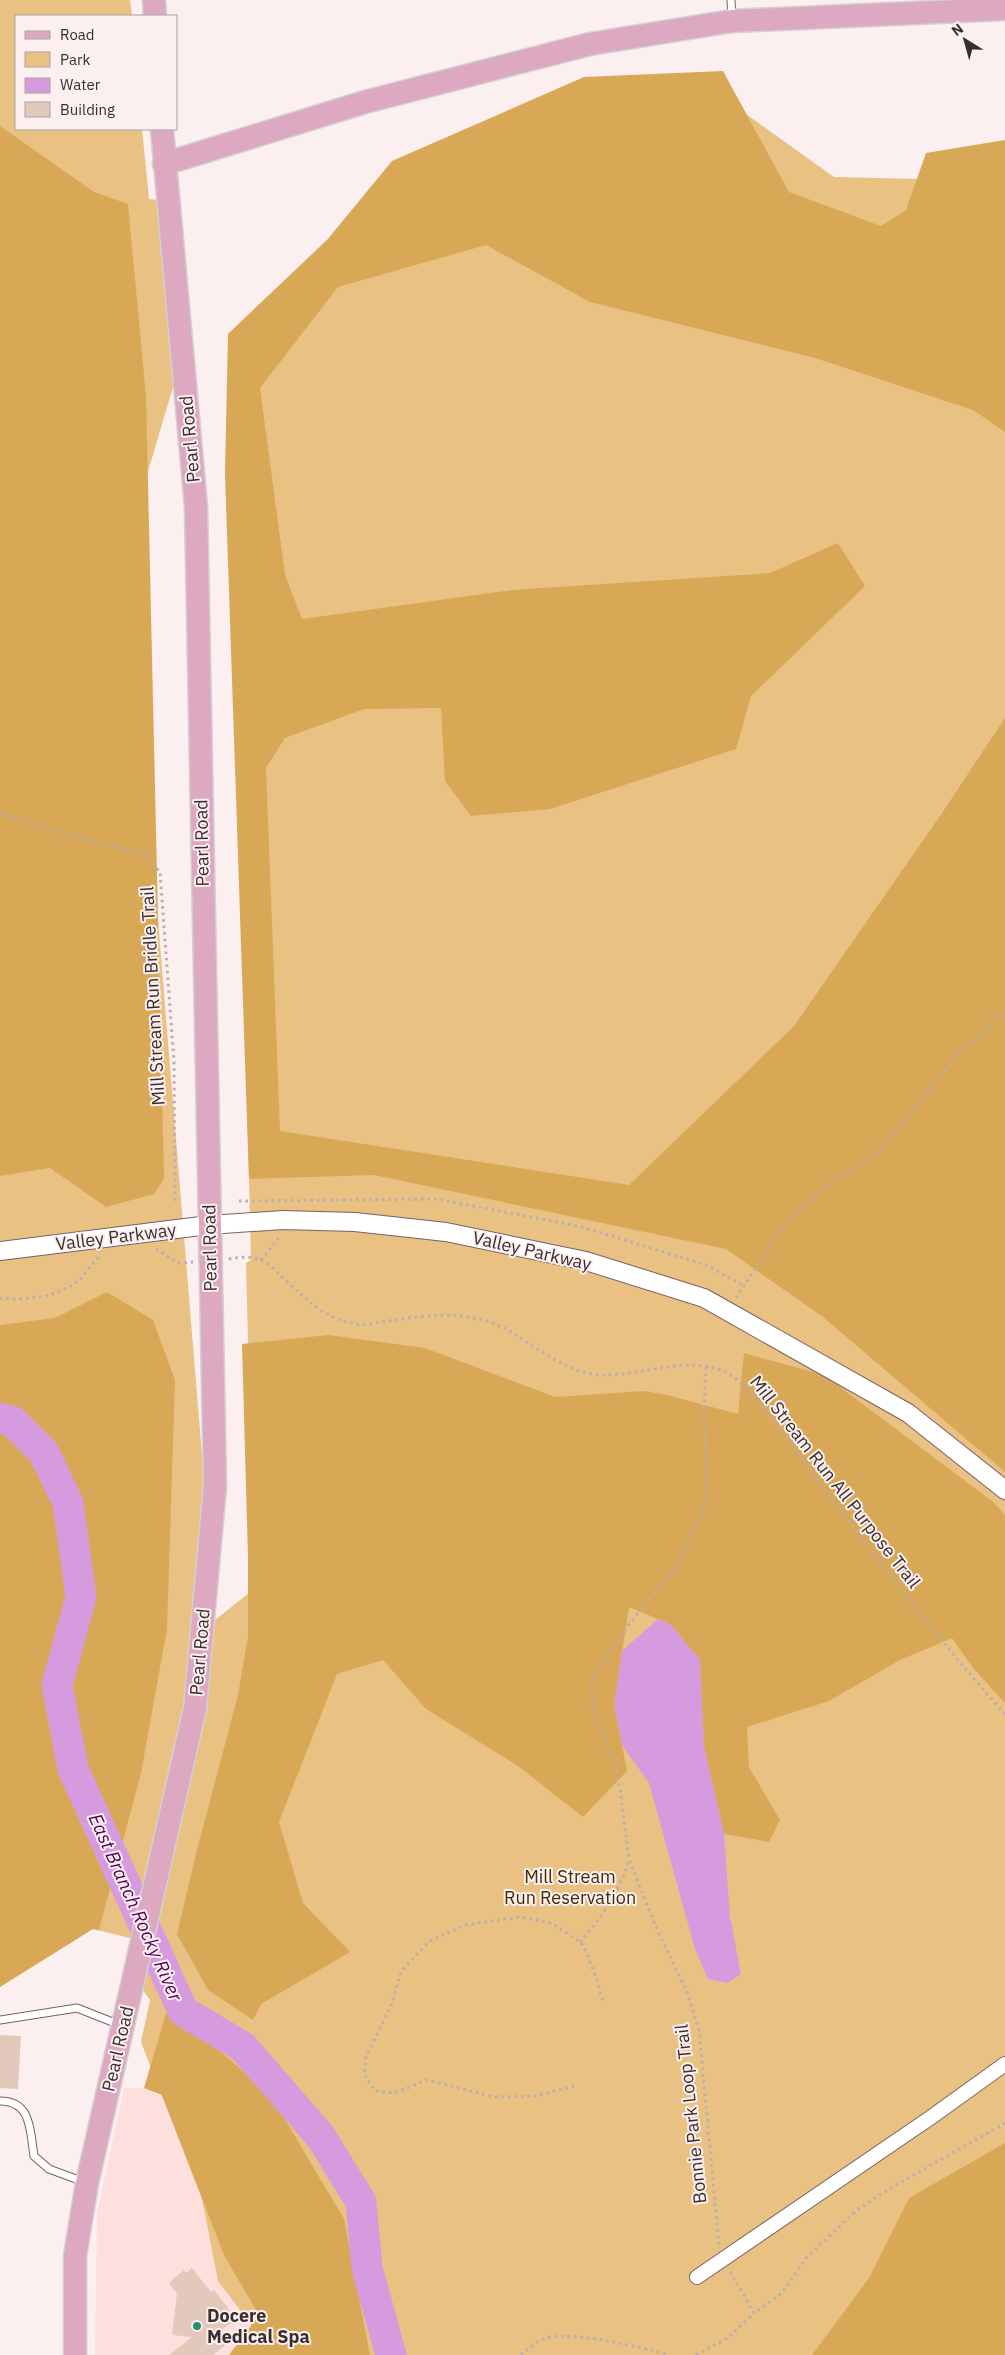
<svg xmlns="http://www.w3.org/2000/svg" width="1005" height="2355" font-family="'IBM Plex Sans',sans-serif">
	<style>
		.built { fill: #fedfde }
		.green { fill: #e9c183 }
		.forest { fill: #d9a856 }
		.water { fill: #d69adf }
		.lines { fill: none; stroke-linecap: round; stroke-linejoin: round }
		.river { stroke: #d69adf; stroke-width: 31 }
		.building { fill: #e2c9bc }
		.service-casing { stroke: #7b6161; stroke-width: 9 }
		.minor-casing { stroke: #7b6161; stroke-width: 16 }
		.tertiary-casing { stroke: #7b6161; stroke-width: 20 }
		.primary-casing { stroke: #d3d1d1; stroke-width: 25 }
		.path { stroke: #baaeae; stroke-width: 3; stroke-dasharray: 2.5 4; stroke-linecap: butt }
		.service { stroke: #fff; stroke-width: 7 }
		.minor { stroke: #fff; stroke-width: 14 }
		.tertiary { stroke: #fff; stroke-width: 18 }
		.primary { stroke: #dca9c1; stroke-width: 22 }
		.poi-dot { fill: #278f6c; stroke: #fcefef; stroke-width: 2 }
		.labels { text-anchor: middle; stroke-width: 4; stroke-linejoin: round; paint-order: stroke }
		.street-label { font-size: 18px; fill: #392e2d; stroke: #fcefef }
		.park-label { font-size: 18px; fill: #3f2b06; stroke: #fcefef }
		.poi-label { font-size: 18px; font-weight: bold; fill: #392e2d; stroke: #fcefef; text-anchor: start }
		.water-label { font-size: 19px; font-style: italic; fill: #4e0058; stroke: #fcefef }
	</style>
	<rect width="100%" height="100%" fill="#fcefef"/>
	<path class="built" d="M124,2088H144L162,2095L202,2199L218,2281L251,2325L229,2355H95L97,2213Z"/>
	<path class="green" d="M0,0H130L132,16H16V129H142L149,199L176,202L188,336L127,543L205,1492V1628L254,1589L252,1343L248,1344L246,1263L251,1260L228,334L327,240L711,89L834,177L1005,181V2355H234L259,2335L218,2281L202,2199L141,2042L150,2000L130,1973L138,1940L64,1922L0,1931Z"/>
	<path class="forest" d="M723,71L789,192L881,226L906,210L926,153L1005,140V432L973,410L815,358L590,302L486,245L338,287L260,388L285,575L302,619L512,590L770,573L838,543L865,586L751,696L736,749L550,809L471,816L445,781L441,708L364,709L285,738L266,768L280,1131L629,1185L794,1026L940,816L1005,718V1472L823,1317L726,1249L374,1175L249,1179L225,474L228,334L327,240L392,161L584,77Z
		M0,126L94,192L128,204L146,396L164,1179L154,1194L106,1207L50,1168L0,1176Z
		M107,1292L153,1320L175,1380L167,1629L141,1773L99,1930L93,1929L0,1987V1325L55,1318Z
		M328,1335L425,1348L555,1397L644,1391L667,1395L738,1414L744,1353L824,1375L992,1501L1005,1515V1703L973,1668L952,1638L900,1660L829,1701L747,1727L749,1767L780,1820L769,1842L724,1834L704,1747L700,1660L670,1624L629,1607L614,1705L627,1771L583,1817L518,1766L426,1709L383,1660L337,1674L279,1822L303,1903L350,1952L261,2004L253,2020L208,1990L177,1934L197,1850L238,1695L248,1636V1558L242,1344Z
		M168,2007L270,2094L344,2219L370,2355H229L259,2315L224,2255L162,2095L144,2088Z
		M1005,2143V2355H812L869,2278L909,2198Z"/>
	<path class="water" d="M658,1619L670,1624L700,1660L704,1747L724,1834L730,1917L741,1974L727,1983L708,1979L695,1949L649,1783L622,1745L614,1705L622,1651Z"/>
	<g class="lines">
		<path class="river" d="M0,1418L12,1421L44,1453L68,1503L81,1597L57,1685L73,1769L183,2011L243,2047L321,2137L361,2202L367,2268L391,2355"/>
	</g>
	<path class="building" d="M0,2035L21,2036L18,2089L0,2088Z
		M192,2268L211,2292L214,2290L230,2311L227,2313L234,2321L220,2331L233,2339L213,2355H169L192,2337L172,2335L177,2294L169,2283L184,2270L186,2273Z"/>
	<g class="lines">
		<g class="service-casing">
			<path id="service" d="M731,0L732,18
				M0,2020L77,2008L120,2025
				M0,2101C32,2101 30,2131 34,2156L49,2169L84,2182"/>
		</g>
		<g class="minor-casing">
			<path id="minor" d="M697,2277L930,2118L1005,2064"/>
		</g>
		<g class="tertiary-casing">
			<path id="tertiary" d="M0,1251L209,1225L283,1220L355,1222L446,1232L586,1261L704,1298L908,1413L1005,1490"/>
		</g>
		<g class="primary-casing">
			<path id="primary" d="M154,0L155,16
				M164,164L365,102L590,44L732,21L1005,9
				M75,2355V2256L87,2183L195,1708L215,1486L196,507L162,129"/>
		</g>
		<path class="path" d="M0,814L102,844L143,853L160,872L174,1062L175,1201
			M239,1201L438,1199L582,1227L706,1265L744,1286
			M156,1249L178,1263L193,1262
			M229,1259C239,1257 251,1256 260,1260C269,1263 277,1272 284,1279C310,1302 326,1321 362,1325C410,1318 463,1305 508,1330C533,1345 558,1366 587,1373C630,1383 682,1352 726,1372C752,1384 804,1463 824,1489C882,1566 940,1642 1005,1714
			M261,1260L279,1237
			M0,1298C25,1301 59,1297 79,1280C86,1273 92,1264 100,1256
			M736,1298L783,1226L823,1189L878,1153L959,1053L1005,1012
			M706,1367L704,1407L707,1492L702,1513L675,1567L624,1631L595,1673L591,1692L596,1716L615,1768L620,1789L629,1859L655,1925L687,1992L699,2030L719,2246
			M580,1942C600,1920 622,1888 629,1859
			M574,2086L535,2096L494,2097L427,2080L394,2093L375,2091L364,2074L366,2057L392,2004L401,1971L430,1941L465,1925L520,1917L551,1923L580,1942L584,1947L596,1977L603,2001
			M730,2272L754,2313L782,2293L806,2258L857,2210L889,2189L1005,2123
			M521,2355C528,2349 537,2341 546,2338C573,2331 641,2347 669,2355
			M696,2355L728,2338L754,2313"/>
		<use href="#service" class="service"/>
		<use href="#minor" class="minor"/>
		<use href="#tertiary" class="tertiary"/>
		<use href="#primary" class="primary"/>
	</g>
	<circle class="poi-dot" cx="197" cy="2326" r="5"/>
	<g class="labels">
		<g class="street-label">
			<text transform="translate(190 439) rotate(-95)" y="6">Pearl Road</text>
			<text transform="translate(202 843) rotate(-91)" y="6">Pearl Road</text>
			<text transform="translate(153 996) rotate(-93)" y="6">Mill Stream Run Bridle Trail</text>
			<text transform="translate(116 1237) rotate(-7)" y="6">Valley Parkway</text>
			<text transform="translate(210 1248) rotate(-91)" y="6">Pearl Road</text>
			<text transform="translate(532 1251) rotate(13)" y="6">Valley Parkway</text>
			<text transform="translate(835 1482) rotate(52)" y="6">Mill Stream Run All Purpose Trail</text>
			<text transform="translate(200 1652) rotate(-85)" y="6">Pearl Road</text>
			<text transform="translate(118 2049) rotate(-77)" y="6">Pearl Road</text>
			<text transform="translate(691 2114) rotate(-96)" y="6">Bonnie Park Loop Trail</text>
		</g>
		<g class="park-label">
			<text x="570" y="1883">Mill Stream<tspan x="570" dy="21">Run Reservation</tspan></text>
		</g>
		<g class="poi-label">
			<text x="207" y="2322">Docere<tspan x="207" dy="21">Medical Spa</tspan></text>
		</g>
		<g class="water-label">
			<text transform="translate(136 1907) rotate(66)" y="7">East Branch Rocky River</text>
		</g>
	</g>
	<rect x="15" y="15" width="162" height="115" fill="#fcefef" stroke="#aea2a1"/>
	<rect x="25" y="31" width="25" height="8" fill="#dca9c1" stroke="#aea2a1"/>
	<text x="60" y="40" font-size="15" fill="#392e2d">Road</text>
	<rect x="25" y="52" width="25" height="15" fill="#e9c183" stroke="#aea2a1"/>
	<text x="60" y="65" font-size="15" fill="#392e2d">Park</text>
	<rect x="25" y="78" width="25" height="15" fill="#d69adf" stroke="#aea2a1"/>
	<text x="60" y="90" font-size="15" fill="#392e2d">Water</text>
	<rect x="25" y="102" width="25" height="15" fill="#e2c9bc" stroke="#aea2a1"/>
	<text x="60" y="115" font-size="15" fill="#392e2d">Building</text>
	<g transform="translate(965 40) rotate(323)" stroke="#fcefef" stroke-width="4" paint-order="stroke">
	<path d="M0-4L9 19L0 12L-9 19Z" fill="#392e2d"/>
	<text y="-8" font-size="14" font-weight="bold" text-anchor="middle" fill="#392e2d">N</text>
	</g>
</svg>
